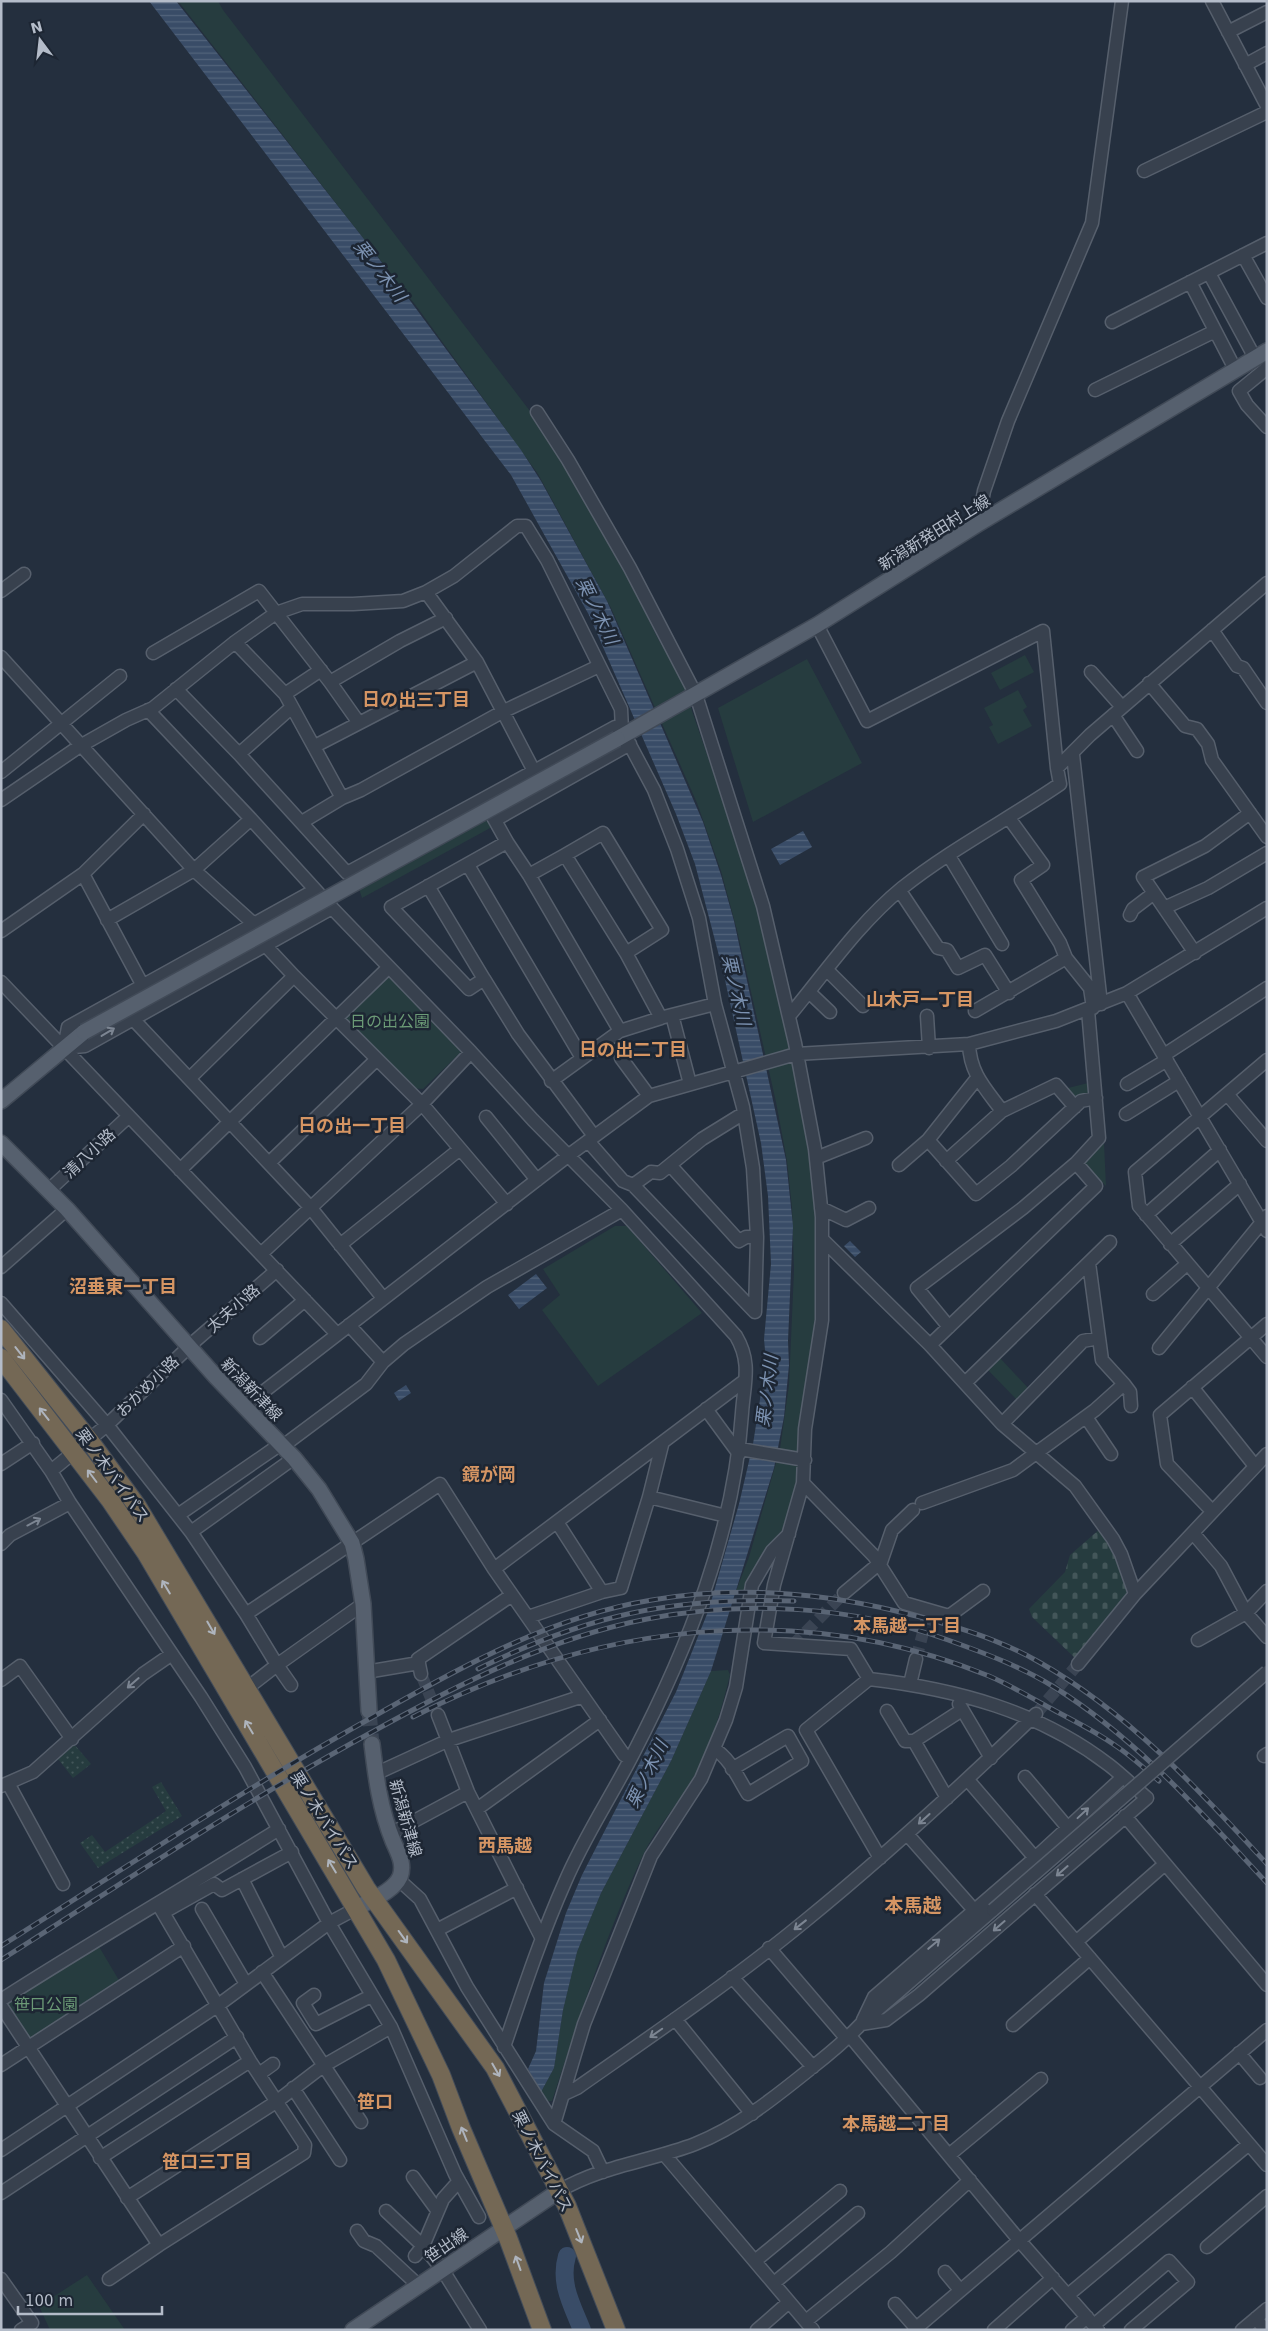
<svg xmlns="http://www.w3.org/2000/svg" width="1268" height="2331" font-family="'DejaVu Sans','Noto Sans JP',sans-serif">
	<style>
		.green { fill: #263c3f }
		.cemetery { fill: url(#cemetery-stones) }
		.garden { fill: url(#garden-dots) }
		.water { fill: url(#water-rules) }
		.lines { fill: none; stroke-linecap: round; stroke-linejoin: round }
		.river { stroke: #394c67; stroke-width: 18 }
		.minor-tunnel { stroke: #3a4453; stroke-width: 12; stroke-dasharray: 12 6; stroke-linecap: butt }
		.major-tunnel { stroke: #3a4453; stroke-width: 15; stroke-dasharray: 15 8; stroke-linecap: butt }
		.minor-casing { stroke: #565f6c; stroke-width: 15 }
		.major-casing { stroke: #414a57; stroke-width: 18 }
		.highway-casing { stroke: #434c59; stroke-width: 20 }
		.minor { stroke: #38414e; stroke-width: 12 }
		.major { stroke: #56606e; stroke-width: 15 }
		.highway { stroke: #746855; stroke-width: 18 }
		.rail-casing { stroke: #5a6575; stroke-width: 5 }
		.rail { stroke: #1d2633; stroke-width: 3; stroke-dasharray: 9; stroke-linecap: butt }
		.minor-bridge-casing { stroke: #565f6c; stroke-width: 15; stroke-linecap: butt }
		.major-bridge-casing { stroke: #414a57; stroke-width: 18; stroke-linecap: butt }
		.minor-bridge { stroke: #38414e; stroke-width: 12 }
		.major-bridge { stroke: #56606e; stroke-width: 15 }
		.oneway { stroke: #7c8592 }
		.oneway2 { stroke: #aeb4bd }
		.labels { text-anchor: middle; stroke-width: 5; stroke-linejoin: round; paint-order: stroke }
		.street-label { font-size: 16px; fill: #b4bcc9; stroke: #1d2633 }
		.park-label { font-size: 16px; fill: #6b9a76; stroke: #1d2633 }
		.water-label { font-size: 18px; font-style: italic; fill: #7c92b1; stroke: #1d2633 }
		.neighbourhood-label { font-size: 18px; font-weight: bold; fill: #d59563; stroke: #1d2633 }
		.quarter-label { font-size: 19px; font-weight: bold; fill: #d59563; stroke: #1d2633 }
	</style>
	<defs>
		<pattern id="cemetery-stones" width="16" height="16" patternUnits="userSpaceOnUse" patternTransform="scale(1.25)"><rect width="16" height="16" fill="#263c3f"/><path d="M2 7V4a2 2 0 0 1 4 0v3zM10 15v-3a2 2 0 0 1 4 0v3z" fill="#435659"/></pattern>
		<pattern id="garden-dots" width="8" height="8" patternUnits="userSpaceOnUse" patternTransform="scale(1.25)"><rect width="8" height="8" fill="#263c3f"/><path d="M2 2h.1M6 6h.1" fill="none" stroke="#435659" stroke-width="1.8" stroke-linecap="round"/></pattern>
		<pattern id="water-rules" width="6" height="5" patternUnits="userSpaceOnUse" patternTransform="scale(1.25)"><rect width="6" height="5" fill="#394c67"/><path d="M0 2.5h6" fill="none" stroke="#53647b"/></pattern>
	</defs>
	<rect width="100%" height="100%" fill="#242f3e"/>
	<path class="green" d="M178,1H218L223,10L533,415L583,490L619,557L657,637L686,686L692,711L758,902L809,1142L815,1210L819,1322L800,1482L784,1532L748,1591H736L749,1557L780,1449L789,1385L794,1270L792,1208L787,1161L776,1102L737,930L721,871L697,803L611,608L538,474L417,307Z
		M1025,655L1034,672L1000,690L991,673Z
		M807,659L862,763L753,822L718,708Z
		M1018,690L1027,707L1023,710L1032,726L998,744L989,727L993,725L984,708Z
		M487,819L492,827L362,898L355,876Z
		M388,973L461,1052L423,1089L410,1088L342,1015Z
		M1092,1082V1093L1072,1098L1064,1089Z
		M1104,1143L1106,1186L1085,1165V1160Z
		M615,1226H627L702,1313L598,1386L542,1310L560,1295L543,1269Z
		M1000,1358L1029,1389L1017,1400L988,1370Z
		M728,1670L730,1675C721,1712 710,1749 691,1782C676,1807 655,1829 643,1855C606,1934 579,2018 552,2101H547L541,2092L554,2068L563,2010L577,1952L589,1922L601,1893L671,1761L711,1671Z
		M98,1945L120,1982L30,2041L8,2007L9,2001Z
		M87,2275L125,2330H50L39,2306Z"/>
	<path class="cemetery" d="M1101,1528L1119,1560L1130,1594L1076,1659L1032,1617L1029,1609L1065,1572L1070,1555Z"/>
	<path class="garden" d="M74,1744L91,1764L73,1778L58,1759Z
		M161,1782L182,1816L98,1868L80,1843L92,1835L105,1852L166,1811L152,1787Z"/>
	<path class="water" d="M149,1H176L371,248L521,450L541,481L607,601L703,822L721,875L734,921L786,1160L793,1226L788,1341L789,1365L784,1417L774,1468L711,1671L671,1761L601,1893L589,1922L577,1952L563,2010L554,2068L541,2092L528,2069L536,2051L544,1983L566,1913L582,1875L676,1692L709,1609L739,1504L753,1444L766,1361L764,1339L771,1264L768,1196L761,1143L723,971L695,864L676,814L589,615L511,475Z
		M803,831L812,847L780,865L771,849Z
		M850,1241L861,1252L855,1257L844,1246Z
		M536,1274L547,1288L519,1309L508,1295Z
		M406,1385L411,1393L399,1401L394,1393Z"/>
	<g class="lines">
		<path class="river" d="M567,2256C559,2283 572,2305 582,2330"/>
		<path class="minor-tunnel" d="M793,1645L844,1593
			M916,1659L929,1610
			M421,1674L438,1715
			M1036,1714L1078,1664"/>
		<path class="major-tunnel" d="M369,1711L372,1744"/>
		<g class="minor-casing">
			<path id="minor" d="M1212,1L1267,106
				M1228,32L1267,12
				M1245,65L1267,53
				M1144,171L1267,112
				M1243,255L1267,298
				M1209,273L1255,358
				M1190,282L1235,369
				M1112,322L1267,243
				M1267,368L1239,391L1247,405L1267,427
				M1095,390L1211,333L1217,334
				M537,412L568,460L630,568L696,695L763,906L795,1043L815,1149L822,1217V1320L805,1429L803,1483L774,1585L764,1643L851,1649L869,1679
				M978,524L984,491L1008,421L1092,223L1122,1
				M1,591L24,574
				M426,592L477,662L535,773
				M817,625L867,721L1043,631L1057,768
				M1212,630L1237,666L1243,668L1267,703
				M235,642L285,694L342,798
				M153,653L259,591L330,682L400,641L446,618
				M1,657L194,870L255,925L265,945L294,976L422,1104L507,1204
				M1091,672L1122,707
				M330,682L359,723
				M1149,683L1185,726L1197,729L1208,744L1212,760L1267,837
				M176,689L239,754L347,873L483,799
				M285,694L321,670
				M148,710L251,819
				M1113,715L1137,751
				M315,746L477,662
				M239,754L292,707
				M1073,755L1101,1004
				M1,772L120,676
				M1,800L80,746L126,720L153,708L235,642L276,613L302,604H353L403,601L426,592L454,576L517,526H526L547,560L621,709L622,730L654,790L677,849L699,918L715,1004L743,1107L753,1168L757,1237L755,1312
				M1009,818L1043,865L1021,880L1060,943L1066,958L1090,988L1093,1008
				M495,820L630,744
				M302,822L342,798L361,790L502,712L599,666
				M507,842L483,799L615,727L622,730
				M949,856L1002,944
				M468,865L582,1058
				M529,875L565,855
				M428,886L484,979
				M315,890L68,1027L64,1048L85,1046L332,908
				M900,891L938,948L947,950L958,968L985,955L1009,993
				M1164,908L1208,888L1267,853
				M1130,915L1133,909L1154,893
				M107,920L194,870L251,819L332,908L471,1052L533,1120L622,1210
				M1,931L83,874
				M1195,953L1143,877L1205,846L1250,813
				M827,970L863,1006
				M1,982L337,1334
				M143,986L83,874L144,814
				M809,992L830,1012
				M1127,993L1267,1231
				M975,1011L1066,958
				M672,1015L690,1084
				M789,1016C825,973 858,924 902,888C951,849 1009,819 1060,784L1057,768L1090,735L1267,583
				M927,1016L929,1048
				M664,1017L715,1004
				M132,1018L310,1207L383,1298
				M969,1044C970,1074 986,1089 1002,1111
				M1164,1055L1267,988
				M621,1058L649,1096
				M1267,1060L1135,1172L1139,1206L1267,1357
				M978,1077L928,1140L976,1194L1011,1166L1081,1101L1096,1098
				M190,1078L294,976
				M551,1081L620,1031
				M1127,1084L1167,1060
				M1227,1094L1267,1141
				M1126,1114L1179,1081
				M486,1117L537,1180
				M594,1136L518,1034L484,979L469,989L391,907L507,842L529,875L620,1031L661,1018L626,953L565,855L603,833L662,930L626,953
				M588,1141L623,1181L633,1185L755,1312
				M816,1158L866,1138
				M946,1161L1002,1111L1056,1085L1075,1107
				M269,1163L377,1059
				M670,1165L739,1241L746,1237H757
				M899,1165L928,1140
				M180,1170L389,967
				M633,1185L651,1172L660,1173L702,1139L744,1113
				M49,1190L129,1116
				M821,1208L846,1220L869,1208
				M1146,1215L1220,1150
				M823,1240L930,1345L1002,1424L1075,1486L1113,1539L1121,1554L1135,1594
				M1170,1244L1240,1184
				M340,1245L460,1149
				M262,1253L422,1104L471,1052
				M1,1267L67,1209
				M1153,1294L1187,1264
				M1,1303L107,1425L195,1341L277,1270
				M349,1325L383,1362
				M949,1327L917,1288L1023,1208L1076,1163L1099,1138L1088,1010
				M260,1338L305,1300
				M930,1345L1096,1186L1076,1163
				M1159,1348L1267,1216
				M965,1383L1110,1242
				M1124,1384L1130,1392L1131,1406
				M1192,1387L1255,1466
				M1,1400L51,1471L70,1503L201,1697L245,1767L329,1923L391,2027L455,2174L479,2217
				M245,1406L569,1155L649,1096L796,1054L969,1044L1056,1021L1127,993L1267,908
				M706,1409L739,1454
				M1086,1417L1111,1454
				M1002,1424L1083,1341L1099,1338
				M283,1446L366,1384L383,1362L404,1344L487,1287L622,1210L736,1336C752,1363 744,1383 742,1413C734,1533 688,1648 633,1754C611,1797 584,1837 565,1882C541,1936 523,1991 504,2047
				M740,1449L805,1460
				M1,1464L33,1443
				M51,1471L107,1425L191,1532L246,1614L440,1484L494,1569L624,1755L630,1759
				M803,1483L874,1556L904,1603L949,1616L983,1591
				M649,1497L726,1516
				M922,1503L1013,1470L1095,1410L1124,1384L1102,1360L1089,1263
				M1212,1511L1167,1464L1160,1415L1267,1324
				M178,1515L275,1448
				M557,1522L602,1592
				M191,1532L294,1458
				M1193,1533L1221,1566L1246,1613L1267,1637
				M1,1544L10,1535L70,1503
				M494,1569L744,1381
				M844,1593L881,1562L892,1530L913,1510
				M528,1617L602,1592L621,1588L649,1497L662,1445
				M1198,1640L1246,1613L1267,1591
				M1078,1664L1135,1594L1267,1454
				M366,1672L419,1663
				M421,1674L418,1659L512,1595
				M1,1680L20,1666L72,1739
				M910,1684L916,1659
				M291,1685L277,1665L363,1604
				M246,1689L277,1665L246,1614
				M959,1704L991,1758
				M887,1711L905,1741H914
				M438,1715L468,1792L541,1937
				M714,1749C730,1758 738,1778 748,1794L802,1761L788,1736L732,1769
				M1264,1756L1267,1754
				M375,1774L449,1740L583,1696
				M1025,1777L1068,1828
				M968,1780L1035,1858
				M8,1783L63,1884
				M1,1786L33,1772L143,1674L172,1654
				M947,1798L914,1741L962,1710
				M477,1809L600,1720
				M1125,1816L1267,1985
				M390,1834L468,1792
				M907,1834L974,1910
				M242,1879L282,1958
				M399,1880L420,1899L467,1987L554,2124L593,2151L603,2172
				M1035,1894L1267,2165
				M202,1909L246,1984
				M164,1912L214,1884L222,1890L292,1852
				M437,1930L517,1888
				M1076,1942L1165,1864
				M769,1948L847,2039
				M262,1972L361,2122
				M732,1977L813,2067
				M314,1995L303,2003L316,2024L371,1996
				M1,2000C93,1941 187,1887 279,1829
				M1,2006L159,2245L304,2153L305,2145L250,2061L158,1904
				M675,2019L752,2114
				M863,2020L874,1997L1035,1858L1123,1777
				M861,2024L886,2020L919,1995L1147,1798C1134,1787 1122,1775 1109,1765C1039,1711 956,1689 869,1679L806,1730L880,1858
				M1013,2025L1090,1958
				M850,2036L1019,2240L1098,2330
				M1239,2053L1260,2078
				M1,2065L184,1946
				M259,2074L273,2064
				M293,2088L340,2160
				M564,2094L577,2088C654,2034 732,1981 805,1921C886,1855 961,1786 1036,1714
				M554,2124L584,2024L651,1856L701,1779L726,1720L736,1687L752,1585L772,1551L789,1534
				M1,2150L217,2006L329,1923L357,1908
				M664,2154L813,2330
				M949,2155L1041,2079
				M100,2158L250,2061
				M413,2177L437,2210
				M459,2181L443,2199L423,2246L442,2269L480,2330
				M559,2191C601,2166 651,2161 695,2144C738,2127 774,2098 810,2069C828,2055 845,2041 861,2024L993,1910
				M1,2193L237,2037
				M127,2198L276,2102L323,2066L391,2027
				M386,2211L423,2246L415,2256
				M357,2231L364,2241L376,2246L418,2285
				M1207,2247L1267,2196
				M755,2261L840,2191
				M945,2272L960,2290
				M1,2279L32,2323L21,2330
				M109,2279L159,2245
				M774,2283L858,2213
				M1068,2295L1249,2144
				M895,2304L916,2328
				M1256,2318L1265,2330
				M806,2321L891,2252L970,2180
				M1094,2325L1169,2261L1188,2282L1131,2330
				M757,2330L789,2302
				M914,2330L1267,2030
				M994,2330L1053,2278
				M1072,2330L1087,2317
				M1242,2330L1267,2309"/>
		</g>
		<g class="major-casing">
			<path id="major" d="M617,739L817,625L978,524L1267,351
				M1,1101L84,1032
				M1,1143L67,1209L216,1377L294,1458L319,1489L352,1543L356,1559L363,1604L369,1711
				M357,1908C370,1900 393,1892 400,1877C405,1864 398,1853 393,1841C380,1809 376,1778 372,1744
				M353,2330L559,2191"/>
		</g>
		<g class="highway-casing">
			<path id="highway" d="M1,1329L89,1440L137,1506L366,1888L495,2068L567,2206L616,2330
				M1,1358L110,1500L146,1553L386,1960L441,2075L461,2128L508,2238L542,2330"/>
		</g>
		<use href="#minor" class="minor"/>
		<use href="#major" class="major"/>
		<use href="#highway" class="highway"/>
		<g class="rail-casing">
			<path id="rail" d="M478,1669C587,1615 672,1597 794,1601
				M413,1717C594,1624 798,1598 989,1676C1010,1685 1030,1697 1050,1708C1072,1720 1095,1731 1116,1746C1131,1756 1145,1769 1159,1781
				M1,1946C126,1867 249,1786 378,1714C464,1665 553,1616 652,1600C733,1586 816,1592 896,1611C946,1623 995,1637 1039,1662C1129,1713 1198,1789 1267,1864
				M1,1960C124,1882 245,1801 372,1732C459,1684 549,1638 647,1619C745,1600 853,1606 948,1640C984,1653 1020,1666 1054,1687C1136,1738 1201,1812 1267,1883"/>
		</g>
		<use href="#rail" class="rail"/>
		<g class="minor-bridge-casing">
			<path id="minor-bridge" d="M993,1910L1267,1672"/>
		</g>
		<g class="major-bridge-casing">
			<path id="major-bridge" d="M84,1032L617,739"/>
		</g>
		<use href="#minor-bridge" class="minor-bridge"/>
		<use href="#major-bridge" class="major-bridge"/>
	</g>
	<defs><path id="oneway-shaft" d="M-6 0H5M1.5-3L5.5 0L1.5 3" fill="none" stroke-width="1.6" stroke-linecap="round" stroke-linejoin="round" transform="scale(1.25)"/></defs>
	<g class="oneway">
		<use href="#oneway-shaft" transform="translate(108 1032) rotate(-31)"/>
		<use href="#oneway-shaft" transform="translate(34 1522) rotate(-28)"/>
		<use href="#oneway-shaft" transform="translate(133 1683) rotate(139)"/>
		<use href="#oneway-shaft" transform="translate(1083 1813) rotate(-43)"/>
		<use href="#oneway-shaft" transform="translate(924 1819) rotate(138)"/>
		<use href="#oneway-shaft" transform="translate(1062 1871) rotate(139)"/>
		<use href="#oneway-shaft" transform="translate(800 1925) rotate(142)"/>
		<use href="#oneway-shaft" transform="translate(999 1926) rotate(139)"/>
		<use href="#oneway-shaft" transform="translate(934 1944) rotate(-40)"/>
		<use href="#oneway-shaft" transform="translate(656 2033) rotate(145)"/>
	</g>
	<g class="oneway2">
		<use href="#oneway-shaft" transform="translate(20 1353) rotate(52)"/>
		<use href="#oneway-shaft" transform="translate(44 1414) rotate(-128)"/>
		<use href="#oneway-shaft" transform="translate(92 1476) rotate(-127)"/>
		<use href="#oneway-shaft" transform="translate(166 1587) rotate(-121)"/>
		<use href="#oneway-shaft" transform="translate(211 1628) rotate(60)"/>
		<use href="#oneway-shaft" transform="translate(249 1727) rotate(-121)"/>
		<use href="#oneway-shaft" transform="translate(332 1866) rotate(-121)"/>
		<use href="#oneway-shaft" transform="translate(403 1937) rotate(54)"/>
		<use href="#oneway-shaft" transform="translate(496 2070) rotate(60)"/>
		<use href="#oneway-shaft" transform="translate(464 2134) rotate(-112)"/>
		<use href="#oneway-shaft" transform="translate(579 2236) rotate(68)"/>
		<use href="#oneway-shaft" transform="translate(518 2263) rotate(-110)"/>
	</g>
	<g class="labels">
		<g class="street-label">
			<text transform="translate(934 532) rotate(-32)" y="6">新潟新発田村上線</text>
			<text transform="translate(89 1153) rotate(-43)" y="6">清八小路</text>
			<text transform="translate(233 1308) rotate(-41)" y="6">太夫小路</text>
			<text transform="translate(147 1386) rotate(-44)" y="6">おかめ小路</text>
			<text transform="translate(252 1389) rotate(46)" y="6">新潟新津線</text>
			<text transform="translate(113 1475) rotate(54)" y="6">栗ノ木バイパス</text>
			<text transform="translate(406 1818) rotate(74)" y="6">新潟新津線</text>
			<text transform="translate(325 1820) rotate(58)" y="6">栗ノ木バイパス</text>
			<text transform="translate(543 2161) rotate(63)" y="6">栗ノ木バイパス</text>
			<text transform="translate(446 2245) rotate(-34)" y="6">笹出線</text>
		</g>
		<g class="park-label">
			<text x="390" y="1027">日の出公園</text>
			<text x="46" y="2010">笹口公園</text>
		</g>
		<g class="water-label">
			<text transform="translate(380 271) rotate(52)" y="6">栗ノ木川</text>
			<text transform="translate(597 611) rotate(64)" y="6">栗ノ木川</text>
			<text transform="translate(736 990) rotate(77)" y="6">栗ノ木川</text>
			<text transform="translate(767 1391) rotate(-83)" y="6">栗ノ木川</text>
			<text transform="translate(647 1774) rotate(-64)" y="6">栗ノ木川</text>
		</g>
		<g class="neighbourhood-label">
			<text x="416" y="706">日の出三丁目</text>
			<text x="920" y="1006">山木戸一丁目</text>
			<text x="633" y="1056">日の出二丁目</text>
			<text x="352" y="1132">日の出一丁目</text>
			<text x="123" y="1293">沼垂東一丁目</text>
			<text x="489" y="1481">鏡が岡</text>
			<text x="907" y="1632">本馬越一丁目</text>
			<text x="505" y="1852">西馬越</text>
			<text x="375" y="2108">笹口</text>
			<text x="896" y="2130">本馬越二丁目</text>
			<text x="207" y="2168">笹口三丁目</text>
		</g>
		<g class="quarter-label">
			<text x="913" y="1912">本馬越</text>
		</g>
	</g>
	<rect width="1268" height="2331" fill="none" stroke="#b4bcc9" stroke-width="5"/>
	<g transform="translate(40 40) rotate(345)" stroke="#1d2633" stroke-width="4" paint-order="stroke">
	<path d="M0-4L9 19L0 12L-9 19Z" fill="#b4bcc9"/>
	<text y="-8" font-size="14" font-weight="bold" text-anchor="middle" fill="#b4bcc9">N</text>
	</g>
	<path d="M18 2306v8h144v-8" fill="none" stroke="#b4bcc9" stroke-width="2.5"/>
	<text x="25" y="2306" font-size="15" fill="#b4bcc9" stroke="#1d2633" stroke-width="4" paint-order="stroke">100 m</text>
</svg>
